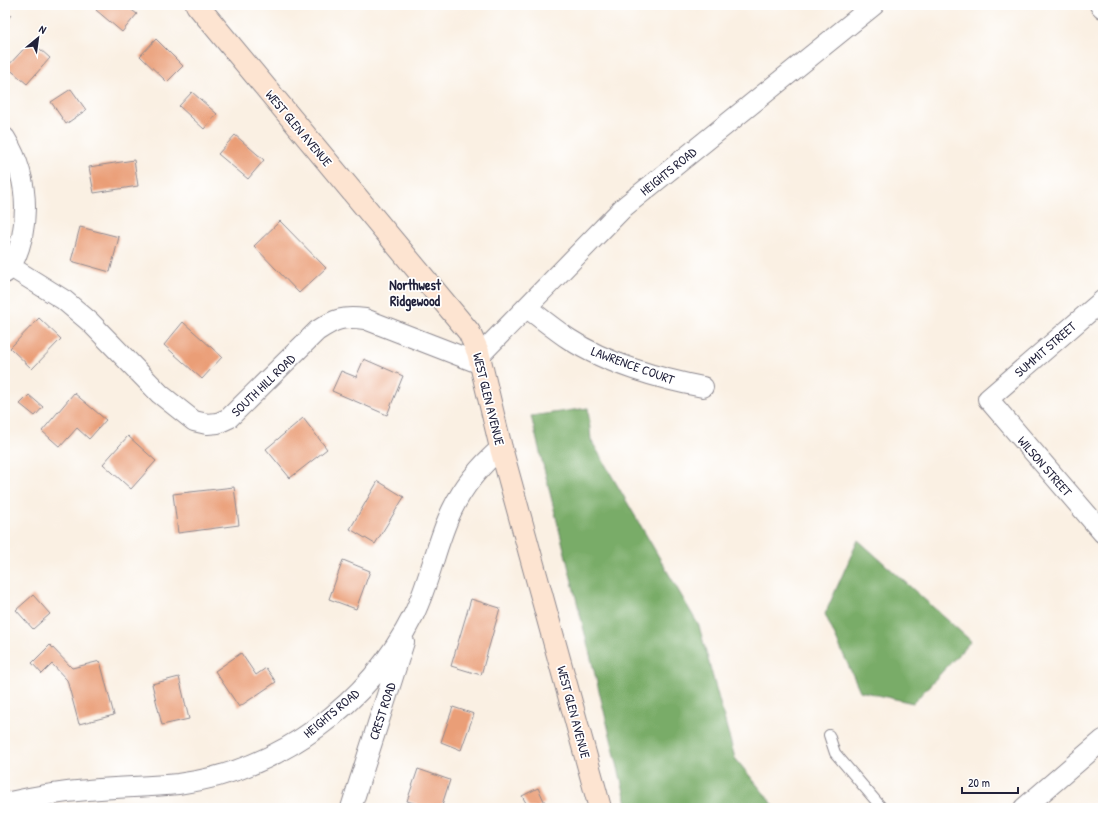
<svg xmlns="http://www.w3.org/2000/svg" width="1108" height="813" font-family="'Patrick Hand',sans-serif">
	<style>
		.forest { fill: #79ac68; stroke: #4e6752 }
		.building { fill: #ea9e77 }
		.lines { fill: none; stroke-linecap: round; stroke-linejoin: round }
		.lane-casing { stroke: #8e898f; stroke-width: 12 }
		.street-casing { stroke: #8e898f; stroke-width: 22 }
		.secondary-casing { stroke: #8e898f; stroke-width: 24 }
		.lane { stroke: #fff; stroke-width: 10 }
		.street { stroke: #fff; stroke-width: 20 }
		.secondary { stroke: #fde4d1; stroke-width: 22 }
		.labels { text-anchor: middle; stroke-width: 3.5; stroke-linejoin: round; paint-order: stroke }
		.street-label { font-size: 13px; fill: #22223b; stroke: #fff }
		.neighbourhood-label { font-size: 14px; font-weight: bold; fill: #22223b; stroke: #fff }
	</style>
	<rect width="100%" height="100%" fill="#fff"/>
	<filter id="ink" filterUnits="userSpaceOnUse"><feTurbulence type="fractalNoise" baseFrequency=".025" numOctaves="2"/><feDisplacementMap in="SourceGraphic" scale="8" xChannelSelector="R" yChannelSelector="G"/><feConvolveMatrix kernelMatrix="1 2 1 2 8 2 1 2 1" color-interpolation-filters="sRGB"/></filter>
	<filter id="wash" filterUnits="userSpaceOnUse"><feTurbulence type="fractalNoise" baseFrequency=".012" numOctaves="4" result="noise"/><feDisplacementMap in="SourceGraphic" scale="16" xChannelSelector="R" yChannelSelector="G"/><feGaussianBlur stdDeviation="0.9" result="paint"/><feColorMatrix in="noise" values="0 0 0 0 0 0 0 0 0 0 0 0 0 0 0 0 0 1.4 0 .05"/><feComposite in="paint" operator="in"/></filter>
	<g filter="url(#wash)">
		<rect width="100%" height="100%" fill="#faf0e3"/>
		<path class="forest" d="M588,408L591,440L699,626L735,758L776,808H628L531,416Z
			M858,540L971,641L913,703L860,691L825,614Z"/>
		<g id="blocks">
			<path class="building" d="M100,5H125L137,14L122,32L96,10Z
				M5,10L11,15L5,23Z
				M156,39L183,66L167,82L140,56Z
				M31,41L50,58L27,84L7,67Z
				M71,89L86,110L66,124L51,102Z
				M192,92L217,114L204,129L179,106Z
				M235,135L264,160L248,179L218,154Z
				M134,160L138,186L94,193L89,167Z
				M280,221L326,268L299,293L254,246Z
				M80,227L119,237L110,272L71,261Z
				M39,318L61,339L32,369L10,348Z
				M183,322L222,357L202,379L164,345Z
				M364,359L403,376L387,415L332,391L341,371L356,377Z
				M74,393L106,420L89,439L77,428L60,447L42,431Z
				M29,395L43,407L35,416L20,404Z
				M303,418L327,449L290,478L266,449Z
				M128,436L156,461L131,489L103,464Z
				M378,481L404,497L375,544L350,529Z
				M234,487L239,525L178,533L173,494Z
				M343,560L370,571L356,609L329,599Z
				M33,595L50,614L33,629L16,610Z
				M471,599L500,608L481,675L451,666Z
				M50,645L72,668L100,661L114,715L79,724L67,680L52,664L42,674L32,663Z
				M241,653L256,675L266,668L276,682L239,707L215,671Z
				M179,677L189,719L162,725L152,684Z
				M453,707L474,714L461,750L441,742Z
				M418,769L450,780L441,808H430L407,801Z
				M538,788L545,803L537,808H529L522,796Z"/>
		</g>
	</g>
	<g filter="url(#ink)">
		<use href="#blocks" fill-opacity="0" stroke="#8e898f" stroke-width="1"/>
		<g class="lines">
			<g class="lane-casing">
				<path id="lane" d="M829,735L835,753L882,808"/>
			</g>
			<g class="street-casing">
				<path id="street" d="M1100,5L1103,8
					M5,138C24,169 29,202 22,237C19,250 15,263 5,273
					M11,267L64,300L90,322L160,394L194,421L207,424L218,423L229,418L317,331C335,319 343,316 365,319L481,364
					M1103,300L988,399L1103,533
					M527,308C541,318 554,329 569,339C605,363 660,379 703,387
					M479,356L624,207L874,5
					M5,803C32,797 60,792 88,790C118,787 148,787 178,784C279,771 369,704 414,614C430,581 436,543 452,510C464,485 480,466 501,448
					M351,808L404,642
					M1024,808L1103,740"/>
			</g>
			<g class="secondary-casing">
				<path id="secondary" d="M197,5L469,332L478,352L501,448L600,808"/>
			</g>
			<use href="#lane" class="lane"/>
			<use href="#street" class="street"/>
			<use href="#secondary" class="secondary"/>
		</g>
	</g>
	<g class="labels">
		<g class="street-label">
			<text transform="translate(299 128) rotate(50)" y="5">WEST GLEN AVENUE</text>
			<text transform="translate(668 171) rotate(-39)" y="5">HEIGHTS ROAD</text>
			<text transform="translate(1045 349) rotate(-41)" y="5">SUMMIT STREET</text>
			<text transform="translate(633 365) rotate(20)" y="5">LAWRENCE COURT</text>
			<text transform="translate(263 385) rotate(-44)" y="5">SOUTH HILL ROAD</text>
			<text transform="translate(489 399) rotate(76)" y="5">WEST GLEN AVENUE</text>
			<text transform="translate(1045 466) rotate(49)" y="5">WILSON STREET</text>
			<text transform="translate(382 711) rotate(-72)" y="5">CREST ROAD</text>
			<text transform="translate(574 712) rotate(75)" y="5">WEST GLEN AVENUE</text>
			<text transform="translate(331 713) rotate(-40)" y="5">HEIGHTS ROAD</text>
		</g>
		<g class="neighbourhood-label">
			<text x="415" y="290">Northwest<tspan x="415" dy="16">Ridgewood</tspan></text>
		</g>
	</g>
	<rect width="1108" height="813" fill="none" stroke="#fff" stroke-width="20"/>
	<g transform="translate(38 38) rotate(29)" stroke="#ffffff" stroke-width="3" paint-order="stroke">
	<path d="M0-3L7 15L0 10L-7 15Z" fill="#22223b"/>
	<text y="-6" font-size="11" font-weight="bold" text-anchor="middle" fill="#22223b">N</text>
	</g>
	<path d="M962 787v6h56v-6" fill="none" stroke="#22223b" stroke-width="2"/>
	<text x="968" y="787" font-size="12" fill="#22223b" stroke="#ffffff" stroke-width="3" paint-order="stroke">20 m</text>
</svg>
